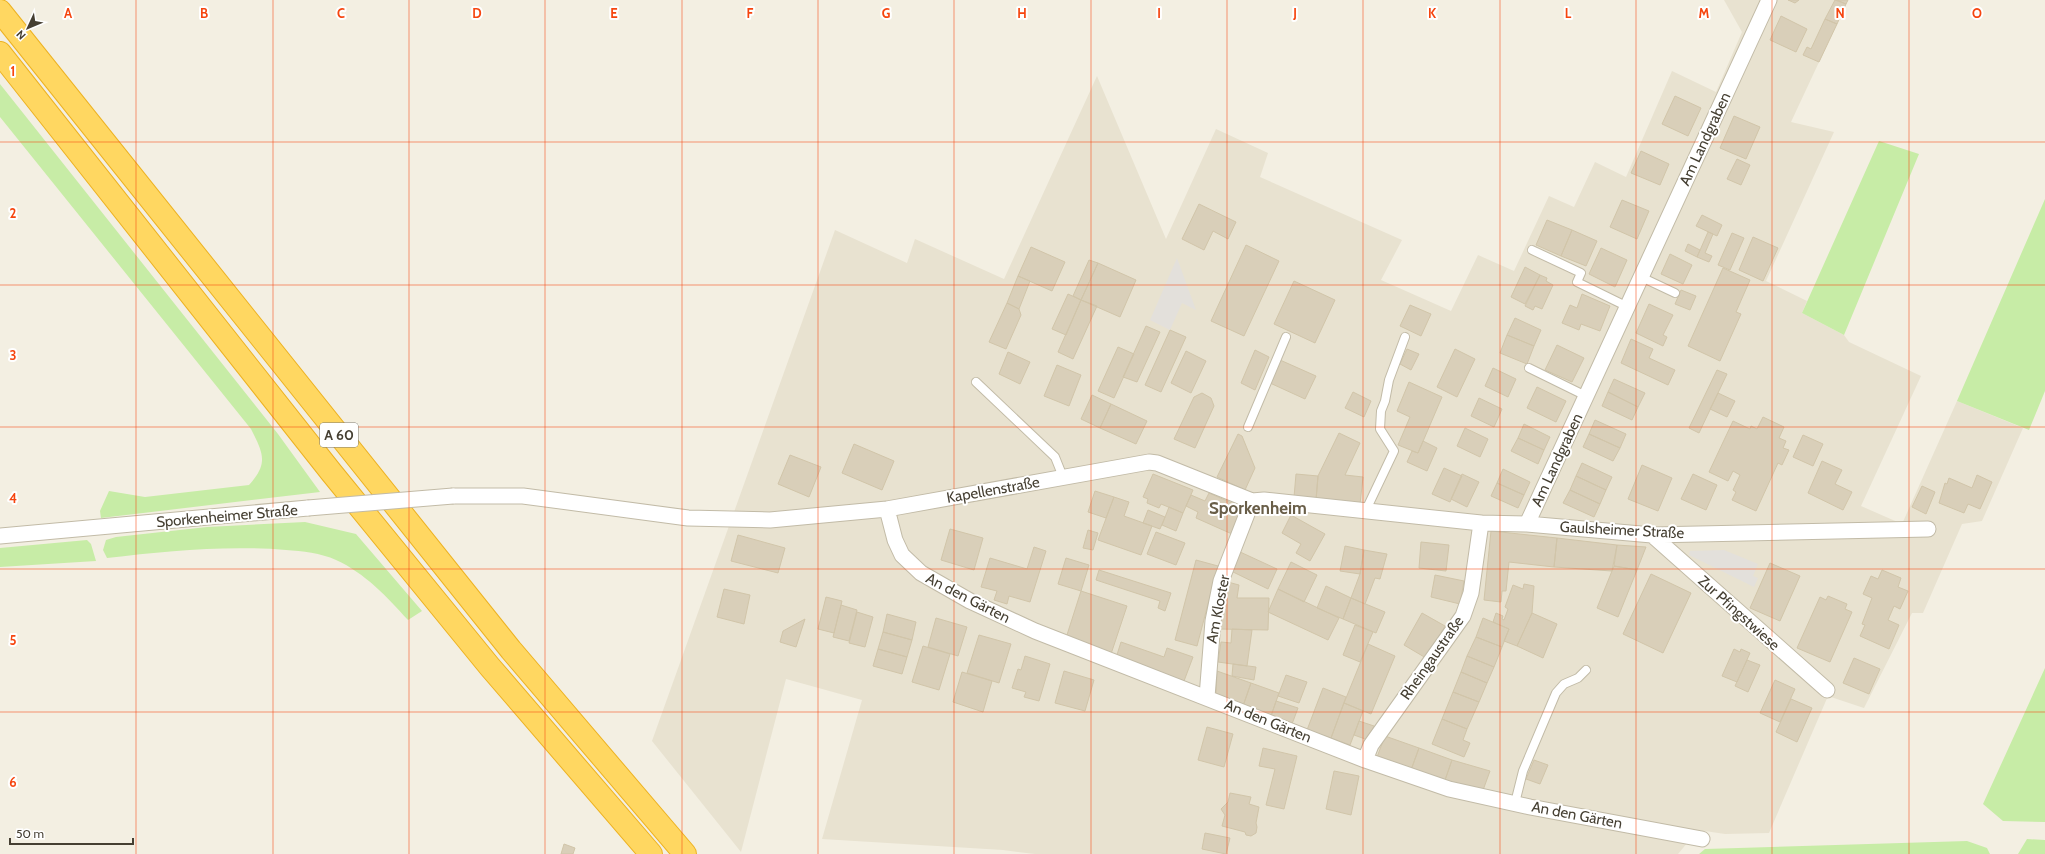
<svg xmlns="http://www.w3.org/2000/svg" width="2045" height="854" font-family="Cabin,sans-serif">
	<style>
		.residential { fill: #e8e2d0 }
		.green { fill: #c7eca6 }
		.parking { fill: #e3e0db }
		.building { fill: #d9cfb9; stroke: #d1c5a9 }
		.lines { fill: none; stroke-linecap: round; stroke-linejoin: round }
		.lane-casing { stroke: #c2bba7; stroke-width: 10 }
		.street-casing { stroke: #c2bba7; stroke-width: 17 }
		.highway-casing { stroke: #edb222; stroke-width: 24 }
		.lane { stroke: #fff; stroke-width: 8 }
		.street { stroke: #fff; stroke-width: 15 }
		.highway { stroke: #ffd761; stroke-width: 22 }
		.street-bridge-casing { stroke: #c2bba7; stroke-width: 17; stroke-linecap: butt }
		.street-bridge { stroke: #fff; stroke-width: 15 }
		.grid { fill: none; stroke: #f6450f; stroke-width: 1; stroke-opacity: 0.55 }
		.labels { text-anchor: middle; stroke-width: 4; stroke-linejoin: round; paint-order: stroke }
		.shield { fill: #fff; stroke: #7d7970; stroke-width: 1 }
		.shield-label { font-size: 14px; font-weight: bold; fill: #453f32 }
		.street-label { font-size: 15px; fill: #453f32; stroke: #fff }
		.quarter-label { font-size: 17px; font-weight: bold; fill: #695e48; stroke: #fff }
		.grid-label { font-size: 13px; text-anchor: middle; font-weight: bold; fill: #f6450f; stroke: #fff; stroke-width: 4; stroke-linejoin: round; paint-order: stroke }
	</style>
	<rect width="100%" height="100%" fill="#f3efe2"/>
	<path class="residential" d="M1724,0H1848L1791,122L1834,132L1766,281L1807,301L1802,313L1844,335L1849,342L1921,376L1861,506L1902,524L1957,401L2023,428L1982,521L1962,524L1923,613H1912L1864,708L1828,696L1769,833L1725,834L1698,830L1678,854H1035L1003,850L822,839L862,700L786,679L741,852L652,741L835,230L907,263L915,239L1004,279L1097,76L1166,239L1216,129L1268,153L1260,177L1402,240L1381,280L1451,311L1478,255L1514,271L1549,196L1574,207L1595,162L1626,177L1672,71L1716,92L1742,32Z"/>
	<path class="green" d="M0,84L278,434L320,492L101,518L100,511L109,491L145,497L249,485C269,463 263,453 251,429L0,117Z
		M1879,141L1919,154L1844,335L1802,313Z
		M2045,199V391L2029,430L1957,401Z
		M305,522L356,534L422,611L408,620C387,597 365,573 336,560C321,553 302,551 286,550C226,545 166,551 107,558L103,550L106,540L116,537L207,527Z
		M87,540L91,544L96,561L0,567V548Z
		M2045,668V822L2003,821L1983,804Z
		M2027,839L2045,840V854H2018Z
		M1967,841L1987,848L1990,854H1699L1705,849Z"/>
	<path class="parking" d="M1177,258L1196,310L1182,303L1170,330L1150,320Z
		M1724,550L1758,564L1753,576L1758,578L1754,587L1689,555L1690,551Z"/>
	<path class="building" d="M1788,0H1799L1795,3Z
		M1835,0L1846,4L1837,24L1825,19Z
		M1837,0H1848L1846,4Z
		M1781,16L1807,29L1796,52L1770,40Z
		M1825,19L1837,24L1819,62L1803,55L1807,47L1811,49Z
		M1675,96L1701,108L1688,136L1662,124Z
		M1734,116L1760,127L1746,159L1720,148Z
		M1641,151L1669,164L1660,185L1631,173Z
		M1737,159L1750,165L1741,185L1727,179Z
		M1622,200L1649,211L1637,239L1610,227Z
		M1199,204L1236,222L1228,239L1213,231L1204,250L1182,239Z
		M1702,215L1722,225L1717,236L1696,226Z
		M1547,220L1572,230L1561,256L1536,245Z
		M1572,230L1597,241L1586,266L1561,256Z
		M1708,232L1713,234L1705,253L1712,256L1709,262L1697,257Z
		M1732,233L1744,238L1730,270L1718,265Z
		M1753,237L1778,248L1763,281L1739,270Z
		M1688,244L1700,250L1697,257L1685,251Z
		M1246,245L1279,261L1244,336L1211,321Z
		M1031,247L1065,262L1052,291L1018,276Z
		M1601,248L1627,260L1615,287L1589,274Z
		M1670,254L1692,265L1683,284L1661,274Z
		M1089,260L1098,263L1081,300L1073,296Z
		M1098,263L1136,280L1120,317L1081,300Z
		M1525,267L1540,275L1525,304L1511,297Z
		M1723,268L1750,280L1736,312L1741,314L1720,361L1688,346Z
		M1540,275L1547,278L1546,281L1553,285L1542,309L1535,306L1533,310L1525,306Z
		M1018,276L1030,281L1019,309L1007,303Z
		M1294,281L1335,300L1315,343L1274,324Z
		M1681,290L1696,296L1690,310L1675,304Z
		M1068,294L1081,300L1066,335L1052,329Z
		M1582,294L1610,306L1600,331L1581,324L1579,330L1562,323L1570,305L1577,308Z
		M1081,300L1097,306L1073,359L1058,352Z
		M1007,303L1019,309L1021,315L1006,349L989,342Z
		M1649,304L1673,315L1663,335L1667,337L1663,346L1636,333Z
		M1410,305L1431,314L1421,336L1400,326Z
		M1515,318L1541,330L1534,346L1507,335Z
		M1146,326L1160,332L1137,382L1123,377Z
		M1170,330L1186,337L1161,392L1145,385Z
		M1507,335L1534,346L1527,364L1500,353Z
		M1631,339L1653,349L1649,358L1675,370L1668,385L1621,363Z
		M1557,345L1584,358L1572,382L1545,370Z
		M1118,347L1134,354L1114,398L1098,391Z
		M1407,349L1419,354L1411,370L1400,364Z
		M1455,349L1475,359L1457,397L1437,387Z
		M1255,350L1269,357L1255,390L1241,383Z
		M1186,351L1206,361L1191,393L1171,383Z
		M1008,352L1030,362L1020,384L999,374Z
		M1280,360L1316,376L1305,399L1270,383Z
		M1057,365L1081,375L1069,406L1044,396Z
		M1493,368L1516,379L1508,397L1485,386Z
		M1717,370L1727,374L1699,433L1689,428Z
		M1614,379L1645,393L1638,407L1608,392Z
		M1409,382L1442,397L1418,453L1398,445L1410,417L1397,411Z
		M1537,387L1566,401L1556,422L1527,408Z
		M1353,392L1371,401L1364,417L1345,408Z
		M1608,392L1638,407L1632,420L1602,406Z
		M1202,393L1211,398L1214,406L1195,448L1174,439L1194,397Z
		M1718,393L1735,401L1727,417L1710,409Z
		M1092,395L1111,404L1100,428L1081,419Z
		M1479,398L1502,409L1494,427L1471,416Z
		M1111,404L1147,421L1136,444L1100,428Z
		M1763,417L1784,427L1779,438L1786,441L1783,448L1789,450L1782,465L1778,463L1756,511L1732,500L1736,492L1733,490L1740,475L1733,471L1728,481L1709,472L1733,421L1750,429L1751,426L1757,429Z
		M1595,420L1626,434L1620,448L1589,434Z
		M1524,424L1550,437L1544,450L1518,438Z
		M1465,428L1488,439L1480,457L1457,446Z
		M1339,433L1360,443L1345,475L1363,477L1360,504L1316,500L1318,476Z
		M1238,434L1242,436L1255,468L1245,490L1217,477Z
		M1589,434L1620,448L1613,461L1583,447Z
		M1803,435L1823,444L1813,466L1793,457Z
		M1518,438L1544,450L1538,464L1511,451Z
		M1423,441L1437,448L1427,471L1407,462L1412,451L1418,453Z
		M854,444L894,461L882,490L842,473Z
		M790,455L821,467L809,497L778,484Z
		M1822,461L1842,470L1835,484L1852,492L1843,510L1808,493Z
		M1582,463L1612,477L1606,490L1576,476Z
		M1642,465L1672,478L1658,511L1628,499Z
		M1444,468L1462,476L1450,502L1432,494Z
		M1503,469L1530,482L1524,495L1497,483Z
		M1153,474L1193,490L1183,513L1161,504L1159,508L1147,503L1148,499L1143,497Z
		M1296,474L1318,476L1316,500L1294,497Z
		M1462,474L1479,482L1467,507L1451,499Z
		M1693,474L1717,485L1706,510L1681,499Z
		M1977,475L1992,482L1980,509L1968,504L1964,513L1939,503L1945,483L1947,484L1949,478L1972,488Z
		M1576,476L1606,490L1600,504L1570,490Z
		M1497,483L1524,495L1518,508L1491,496Z
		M1922,486L1935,492L1926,514L1912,507Z
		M1570,490L1600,504L1594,517L1563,503Z
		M1095,491L1114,497L1106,518L1088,512Z
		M1209,493L1243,508L1232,534L1196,518L1198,512L1186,506L1191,495L1205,501Z
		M1114,497L1129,502L1124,516L1152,526L1141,555L1098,540Z
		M1169,507L1183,513L1176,531L1162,525Z
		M1148,510L1165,517L1160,529L1143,523Z
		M1291,515L1325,534L1310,561L1296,553L1301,544L1282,533Z
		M950,529L983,538L974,570L941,560Z
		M1088,530L1098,533L1093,550L1083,548Z
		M1491,531L1557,538L1554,567L1509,562L1506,591H1502L1501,602L1484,600Z
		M1156,532L1185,543L1176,565L1147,554Z
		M738,535L785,548L778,573L731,561Z
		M1557,538L1617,545L1612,571L1554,567Z
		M1421,542L1449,545L1446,571L1419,568Z
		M1617,545L1646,547L1637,570L1614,566Z
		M1345,546L1364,550L1360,574L1340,571Z
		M1034,547L1046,551L1030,602L1009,596L1007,604L994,600L997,591L981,587L990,558L1027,569Z
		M1364,550L1387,554L1380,579L1375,578L1365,604L1351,598L1360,574Z
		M1238,551L1277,569L1268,589L1229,570Z
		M1066,558L1089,565L1081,591L1058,584Z
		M1196,560L1218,566L1197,646L1175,640Z
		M1291,562L1317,575L1304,602L1278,589Z
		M1770,563L1800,576L1780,621L1750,608Z
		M1614,566L1637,570L1618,617L1597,608Z
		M1099,570L1171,593L1165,611L1158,608L1160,601L1096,580Z
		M1882,570L1901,578L1898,587L1908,591L1900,609L1894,606L1888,620L1899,625L1889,649L1860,636L1865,625L1862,624L1872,598L1863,594L1871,576L1878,579Z
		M1651,574L1691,593L1663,653L1623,634Z
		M1435,575L1464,581L1460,604L1431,597Z
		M1224,581L1239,585L1237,598H1269L1268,630L1219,629Z
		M1524,584L1534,586L1532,613L1517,646L1504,641L1509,629L1493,622L1496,613L1503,616L1502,619L1504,620L1508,609L1505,607L1513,585L1523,589Z
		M1326,586L1351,598L1343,619L1317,608Z
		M724,589L750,595L744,624L717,617Z
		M1278,589L1339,618L1328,640L1268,612Z
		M1081,591L1127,606L1111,654L1066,638Z
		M1828,596L1847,604L1845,609L1852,612L1830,662L1797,648L1820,597L1826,600Z
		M826,597L842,601L834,633L818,629Z
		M1351,598L1385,612L1376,633L1343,619Z
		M841,605L857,610L849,641L833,637Z
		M857,612L873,617L865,647L849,643Z
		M1422,613L1445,626L1426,658L1404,645Z
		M1532,613L1557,624L1543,658L1517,646Z
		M887,614L916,622L912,640L883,632Z
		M936,618L967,627L958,656L928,647Z
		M1483,618L1509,629L1502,647L1476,637Z
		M805,619L796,647L780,642L783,631Z
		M1355,625L1373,632L1360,662L1343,655Z
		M1232,629L1252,630L1247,666L1218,662L1221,642L1231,643Z
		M883,632L912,640L907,657L878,649Z
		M979,635L1011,644L999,683L967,673Z
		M1476,637L1502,647L1494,667L1467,656Z
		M1121,642L1164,657L1167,648L1193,657L1184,681L1116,658Z
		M1368,644L1395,656L1371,714L1344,703Z
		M923,646L950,654L939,690L912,682Z
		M878,649L907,657L902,674L873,666Z
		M1734,649L1740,652L1741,649L1750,653L1737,682L1722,676Z
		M1025,656L1050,664L1039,701L1024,697L1026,692L1012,688L1018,669L1021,670Z
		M1467,656L1494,667L1487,683L1461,672Z
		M1854,658L1880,669L1869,694L1843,683Z
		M1747,660L1760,665L1748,692L1735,686Z
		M1233,664L1256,667L1254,680L1232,676Z
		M1064,671L1094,680L1085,711L1055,703Z
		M1217,671L1251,683L1243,706L1216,695Z
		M962,672L992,681L983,712L953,702Z
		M1461,672L1487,683L1479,702L1453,692Z
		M1286,675L1307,682L1299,703L1278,696Z
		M1775,680L1795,689L1780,722L1760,713Z
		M1251,683L1279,693L1271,716L1243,706Z
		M1323,688L1346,697L1331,738L1307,730Z
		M1453,692L1479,702L1467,729L1442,719Z
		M1791,699L1812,708L1797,742L1776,732Z
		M1276,701L1298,708L1292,724L1271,716Z
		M1344,703L1363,711L1350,745L1331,738Z
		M1442,719L1467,729L1463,740L1470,743L1464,757L1432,744Z
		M1359,721L1374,726L1368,740L1354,735Z
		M1207,727L1233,734L1224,767L1198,760Z
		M1385,736L1419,748L1411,770L1377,757Z
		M1263,748L1297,756L1284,809L1266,805L1275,769L1259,766Z
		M1419,748L1452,760L1444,783L1411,770Z
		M1452,760L1490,771L1482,793L1444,783Z
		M1534,760L1548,765L1540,784L1526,779Z
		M1334,771L1359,776L1351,815L1326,809Z
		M1230,793L1251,797L1249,804L1259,807L1256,823L1257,827L1256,833L1251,836L1246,835L1245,832L1222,826L1225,815L1221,809L1228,802Z
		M1205,833L1230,838L1226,854L1202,849Z
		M564,844L575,848L573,854H561Z"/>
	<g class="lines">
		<g class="lane-casing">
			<path id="lane" d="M1532,250L1581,273L1577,282L1628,307
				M1641,277L1675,293
				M1529,368L1586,396
				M976,382L1055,457L1063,477
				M1248,427L1286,337
				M1366,510L1394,451L1380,429L1381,411L1385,401L1389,380L1405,337
				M1515,803L1523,771L1556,693L1564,684L1578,678L1586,670"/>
		</g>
		<g class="street-casing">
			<path id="street" d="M453,496H523L688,518L770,520L887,509L1149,462L1157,463L1252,501L1264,500L1481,523L1527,524L1652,535L1928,529
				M887,509L895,540L902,555L921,573L970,601L1035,631L1365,760L1449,789L1530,807L1702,839
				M1527,524L1769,0
				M1652,535L1827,690
				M0,536L308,508
				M1207,697L1213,621L1221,581L1252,501
				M1365,760L1371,745L1463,616L1471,593L1481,523"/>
		</g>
		<g class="highway-casing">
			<path id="highway" d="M0,11L511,650L685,854
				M0,53L331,472L490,667L651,854"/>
		</g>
		<use href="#lane" class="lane"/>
		<use href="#street" class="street"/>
		<use href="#highway" class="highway"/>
		<g class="street-bridge-casing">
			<path id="street-bridge" d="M308,508L453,496"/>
		</g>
		<use href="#street-bridge" class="street-bridge"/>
	</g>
	<path class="grid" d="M136,0V854M273,0V854M409,0V854M545,0V854M682,0V854M818,0V854M954,0V854M1091,0V854M1227,0V854M1363,0V854M1500,0V854M1636,0V854M1772,0V854M1909,0V854M0,142H2045M0,285H2045M0,427H2045M0,569H2045M0,712H2045"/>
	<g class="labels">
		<rect class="shield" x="320" y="423" width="38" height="24" rx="3"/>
		<g class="shield-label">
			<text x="339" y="440">A 60</text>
		</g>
		<g class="street-label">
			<text transform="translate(1705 139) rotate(-65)" y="5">Am Landgraben</text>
			<text transform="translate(1557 460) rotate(-65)" y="5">Am Landgraben</text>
			<text transform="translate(993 490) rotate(-10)" y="5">Kapellenstraße</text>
			<text transform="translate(227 516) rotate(-5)" y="5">Sporkenheimer Straße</text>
			<text transform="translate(1622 530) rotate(3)" y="5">Gaulsheimer Straße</text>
			<text transform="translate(968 598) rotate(27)" y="5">An den Gärten</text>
			<text transform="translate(1218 609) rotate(-79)" y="5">Am Kloster</text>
			<text transform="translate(1739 613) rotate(42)" y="5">Zur Pfingstwiese</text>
			<text transform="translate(1432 658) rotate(-55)" y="5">Rheingaustraße</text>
			<text transform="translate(1268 721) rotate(22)" y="5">An den Gärten</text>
			<text transform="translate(1577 815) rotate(11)" y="5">An den Gärten</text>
		</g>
		<g class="quarter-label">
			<text x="1258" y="514">Sporkenheim</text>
		</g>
	</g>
	<g class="grid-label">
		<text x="68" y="18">A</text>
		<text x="204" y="18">B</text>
		<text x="341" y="18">C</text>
		<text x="477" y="18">D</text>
		<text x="614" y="18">E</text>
		<text x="750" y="18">F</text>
		<text x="886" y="18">G</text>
		<text x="1022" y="18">H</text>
		<text x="1159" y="18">I</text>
		<text x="1295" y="18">J</text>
		<text x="1432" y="18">K</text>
		<text x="1568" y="18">L</text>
		<text x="1704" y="18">M</text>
		<text x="1840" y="18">N</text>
		<text x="1977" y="18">O</text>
		<text x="13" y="76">1</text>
		<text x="13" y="218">2</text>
		<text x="13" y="360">3</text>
		<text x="13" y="503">4</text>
		<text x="13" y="645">5</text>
		<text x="13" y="787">6</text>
	</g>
	<g transform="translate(28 28) rotate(226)" stroke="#ffffff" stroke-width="3" paint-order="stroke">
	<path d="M0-3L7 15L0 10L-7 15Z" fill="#453f32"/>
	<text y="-6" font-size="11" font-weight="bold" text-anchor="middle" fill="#453f32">N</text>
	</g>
	<path d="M10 838v6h123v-6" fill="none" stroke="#453f32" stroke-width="2"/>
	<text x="16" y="838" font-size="12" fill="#453f32" stroke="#ffffff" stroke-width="3" paint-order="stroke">50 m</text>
</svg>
